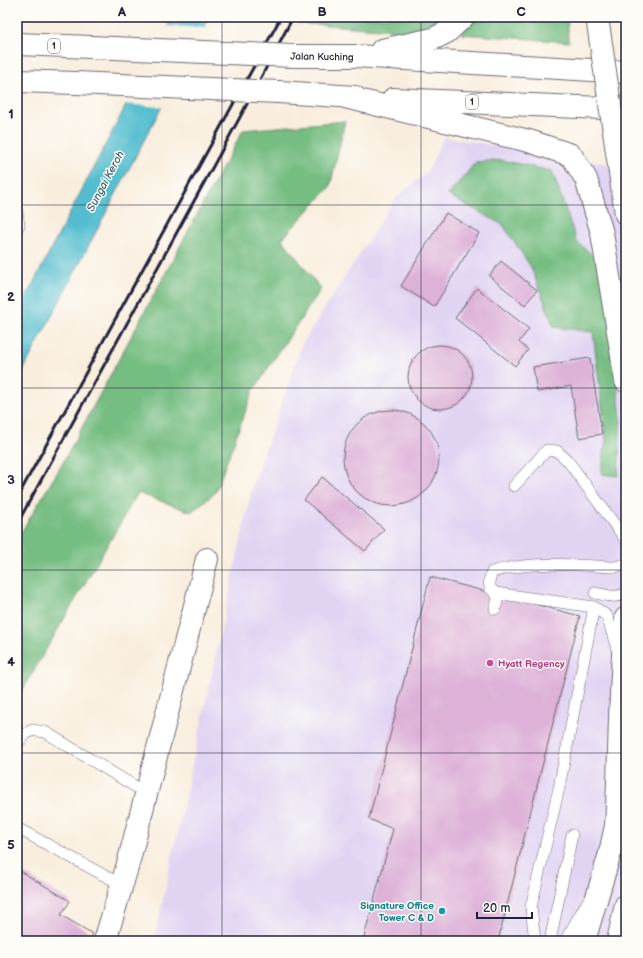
<svg xmlns="http://www.w3.org/2000/svg" width="643" height="958" font-family="'Balsamiq Sans',sans-serif">
	<style>
		.built { fill: #e1d4f3 }
		.forest { fill: #76bd82; stroke: #4c705e }
		.water { fill: #53bdcf; stroke: #3a7085 }
		.pier { fill: #f9eede }
		.building { fill: #ddb1d8 }
		.lines { fill: none; stroke-linecap: round; stroke-linejoin: round }
		.lane-casing { stroke: #6d6974; stroke-width: 12 }
		.street-casing { stroke: #6d6974; stroke-width: 24 }
		.secondary-casing { stroke: #6d6974; stroke-width: 24 }
		.highway-casing { stroke: #6d6974; stroke-width: 24 }
		.lane { stroke: #fff; stroke-width: 11 }
		.street { stroke: #fff; stroke-width: 22 }
		.secondary { stroke: #fff; stroke-width: 22 }
		.highway { stroke: #fff; stroke-width: 22 }
		.rail { stroke: #22223b; stroke-width: 3 }
		.secondary-bridge-casing { stroke: #6d6974; stroke-width: 24; stroke-linecap: butt }
		.highway-bridge-casing { stroke: #6d6974; stroke-width: 24; stroke-linecap: butt }
		.secondary-bridge { stroke: #fff; stroke-width: 22 }
		.highway-bridge { stroke: #fff; stroke-width: 22 }
		.grid { fill: none; stroke: #22223b; stroke-width: 1; stroke-opacity: 0.55 }
		.hotel-dot { fill: #d1479c; stroke: #fdfcf7; stroke-width: 1.5 }
		.culture-dot { fill: #0f9aa8; stroke: #fdfcf7; stroke-width: 1.5 }
		.labels { text-anchor: middle; stroke-width: 3; stroke-linejoin: round; paint-order: stroke }
		.shield { fill: #fdfcf7; stroke: #646373; stroke-width: 1 }
		.shield-label { font-size: 9px; font-weight: bold; fill: #22223b }
		.street-label { font-size: 10px; fill: #22223b; stroke: #fdfcf7 }
		.hotel-label { font-size: 10px; font-weight: bold; fill: #b23c85; stroke: #fdfcf7; text-anchor: start }
		.culture-label { font-size: 10px; font-weight: bold; fill: #0d838f; stroke: #fdfcf7; text-anchor: end }
		.water-label { font-size: 11px; font-style: italic; fill: #366076; stroke: #fdfcf7 }
		.neatline { fill: none; stroke: #22223b; stroke-width: 1.5 }
		.grid-label { font-size: 13px; text-anchor: middle; font-weight: bold; fill: #22223b }
	</style>
	<rect width="100%" height="100%" fill="#fdfcf7"/>
	<filter id="ink" filterUnits="userSpaceOnUse"><feTurbulence type="fractalNoise" baseFrequency=".025" numOctaves="2"/><feDisplacementMap in="SourceGraphic" scale="8" xChannelSelector="R" yChannelSelector="G"/><feConvolveMatrix kernelMatrix="1 2 1 2 8 2 1 2 1" color-interpolation-filters="sRGB"/></filter>
	<filter id="wash" filterUnits="userSpaceOnUse"><feTurbulence type="fractalNoise" baseFrequency=".012" numOctaves="4" result="noise"/><feDisplacementMap in="SourceGraphic" scale="16" xChannelSelector="R" yChannelSelector="G"/><feGaussianBlur stdDeviation="0.9" result="paint"/><feColorMatrix in="noise" values="0 0 0 0 0 0 0 0 0 0 0 0 0 0 0 0 0 1.4 0 .05"/><feComposite in="paint" operator="in"/></filter>
	<g filter="url(#wash)">
		<rect width="100%" height="100%" fill="#f9eede"/>
		<path class="built" d="M444,137L626,167V941H154L252,488L302,344L395,199L428,171Z"/>
		<path class="forest" d="M302,17H441L438,20L408,31L298,23Z
			M473,17H567L569,42L461,34Z
			M345,121L330,187L282,239L321,289L253,391L215,493L191,512L138,493L17,699V539L61,466L243,130Z
			M501,160L552,171L577,242L596,258L607,297L621,417L618,476L601,474L606,440L593,332L554,327L531,267L503,225L448,195L476,162Z"/>
		<path class="water" d="M172,17H209L17,382V314Z"/>
		<path class="pier" d="M165,26L205,28L163,107L124,104Z"/>
		<g id="blocks">
			<path class="building" d="M446,213L479,233L434,307L401,286Z
				M501,261L537,290L525,305L489,276Z
				M477,288L529,329L519,342L528,350L515,366L455,318Z
				M408 377a32 32 0 1 1 64 0a32 32 0 1 1-64 0Z
				M590,358L602,434L579,438L571,386L537,392L533,367Z
				M343 458a48 48 0 1 1 96 0a48 48 0 1 1-96 0Z
				M322,477L384,529L365,551L304,500Z
				M430,577L580,616L498,941H363L393,829L369,819Z
				M17,869L70,901L61,915L93,934L88,941H17Z"/>
		</g>
	</g>
	<g filter="url(#ink)">
		<use href="#blocks" fill-opacity="0" stroke="#6d6974" stroke-width="1"/>
		<g class="lines">
			<g class="lane-casing">
				<path id="lane" d="M17,212L19,225L17,229
					M514,486L547,450L557,451L568,461L626,540
					M595,593C605,595 617,599 626,593
					M495,609L499,594
					M617,649L607,616L594,607L495,593L490,588L489,581L492,572C533,560 573,565 615,567L626,564
					M17,745L23,736L32,730L45,732L146,793
					M17,828L122,885
					M535,941L531,907L559,788L594,607
					M550,941L572,835
					M565,941L588,901"/>
			</g>
			<g class="street-casing">
				<path id="street" d="M105,941L128,864L207,559"/>
			</g>
			<g class="secondary-casing">
				<path id="secondary" d="M617,152L626,214
					M584,941L610,853L620,807
					M618,941L626,905"/>
			</g>
			<g class="highway-casing">
				<path id="highway" d="M17,44L91,47
					M382,50L433,39L447,32L463,17
					M293,56H355L626,72
					M17,81L76,83
					M279,92L355,97
					M341,96L529,141L571,155L586,179L602,233L626,381
					M393,99L626,109
					M616,826C620,757 619,687 626,618"/>
			</g>
			<use href="#lane" class="lane"/>
			<use href="#street" class="street"/>
			<use href="#secondary" class="secondary"/>
			<use href="#highway" class="highway"/>
			<path class="rail" d="M17,498L281,17
				M17,524L239,119L293,17"/>
			<g class="secondary-bridge-casing">
				<path id="secondary-bridge" d="M597,17L617,152"/>
			</g>
			<g class="highway-bridge-casing">
				<path id="highway-bridge" d="M91,47L293,56
					M76,83L279,92"/>
			</g>
			<use href="#secondary-bridge" class="secondary-bridge"/>
			<use href="#highway-bridge" class="highway-bridge"/>
		</g>
	</g>
	<path class="grid" d="M222,17V941M421,17V941M17,205H626M17,388H626M17,570H626M17,753H626"/>
	<circle class="hotel-dot" cx="490" cy="663" r="4"/>
	<circle class="culture-dot" cx="442" cy="911" r="4"/>
	<g class="labels">
		<g class="shield">
			<rect x="48" y="39" width="12" height="14" rx="3"/>
			<rect x="466" y="95" width="12" height="14" rx="3"/>
		</g>
		<g class="shield-label">
			<text x="54" y="49">1</text>
			<text x="472" y="105">1</text>
		</g>
		<g class="street-label">
			<text transform="translate(322 56) rotate(1)" y="4">Jalan Kuching</text>
		</g>
		<g class="hotel-label">
			<text x="498" y="667">Hyatt Regency</text>
		</g>
		<g class="culture-label">
			<text x="434" y="909">Signature Office<tspan x="434" dy="12">Tower C &amp; D</tspan></text>
		</g>
		<g class="water-label">
			<text transform="translate(105 181) rotate(-62)" y="4">Sungai Keroh</text>
		</g>
	</g>
	<rect width="643" height="958" fill="none" stroke="#fdfcf7" stroke-width="44"/>
	<path d="M477 912v6h55v-6" fill="none" stroke="#22223b" stroke-width="2"/>
	<text x="483" y="912" font-size="12" fill="#22223b" stroke="#fdfcf7" stroke-width="3" paint-order="stroke">20 m</text>
	<rect x="22" y="22" width="599" height="914" class="neatline"/>
	<g class="grid-label">
		<text x="122" y="16">A</text>
		<text x="322" y="16">B</text>
		<text x="521" y="16">C</text>
		<text x="11" y="118">1</text>
		<text x="11" y="301">2</text>
		<text x="11" y="484">3</text>
		<text x="11" y="666">4</text>
		<text x="11" y="849">5</text>
	</g>
</svg>
